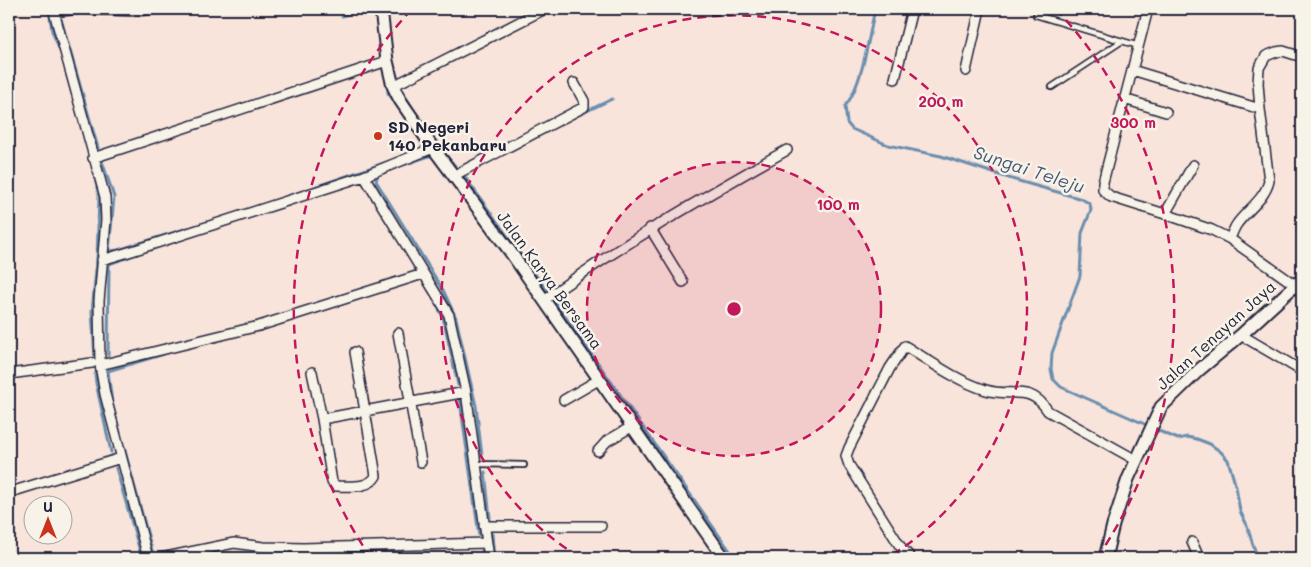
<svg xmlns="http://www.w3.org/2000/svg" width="1311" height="567" font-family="Mali,sans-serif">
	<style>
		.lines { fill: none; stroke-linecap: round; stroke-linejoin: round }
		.stream { stroke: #6a8eae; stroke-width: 3 }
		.service-casing { stroke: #22223b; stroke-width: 8 }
		.minor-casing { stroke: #22223b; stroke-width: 12 }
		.tertiary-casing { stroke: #22223b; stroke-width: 15 }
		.service { stroke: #f7f3e8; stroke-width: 4.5 }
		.minor { stroke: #f7f3e8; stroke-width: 9 }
		.tertiary { stroke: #f7f3e8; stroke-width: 11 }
		.ring { fill: none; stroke: #c2185b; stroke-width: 2.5; stroke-dasharray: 9 6 }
		.poi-dot { fill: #c8321e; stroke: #f7f3e8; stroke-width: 2 }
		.labels { text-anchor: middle; stroke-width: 5; stroke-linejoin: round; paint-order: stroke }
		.poi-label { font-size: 16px; font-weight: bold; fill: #22223b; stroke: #f7f3e8; text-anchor: start }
		.street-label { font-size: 16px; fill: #22223b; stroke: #f7f3e8 }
		.water-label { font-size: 18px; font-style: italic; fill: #465875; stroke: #f7f3e8 }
		.centre { fill: #c2185b; stroke: #f7f3e8; stroke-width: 2.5 }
		.ring-label { font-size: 15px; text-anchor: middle; font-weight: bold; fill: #c2185b; stroke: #f7f3e8; stroke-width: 5; stroke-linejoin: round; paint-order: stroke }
	</style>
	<rect width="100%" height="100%" fill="#f9e4db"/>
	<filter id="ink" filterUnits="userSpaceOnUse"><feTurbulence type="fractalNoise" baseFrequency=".02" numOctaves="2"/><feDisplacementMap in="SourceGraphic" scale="10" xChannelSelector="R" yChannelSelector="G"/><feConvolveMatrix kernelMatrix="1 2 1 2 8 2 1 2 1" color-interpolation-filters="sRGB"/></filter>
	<g filter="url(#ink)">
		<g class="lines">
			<path class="stream" d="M49,9L52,31L60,51
				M875,9C869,35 862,87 845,106L847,123L852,129L888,145L941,156L1015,180L1082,199L1090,204L1091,210L1082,233L1080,276L1052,353L1051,369L1053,379L1061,387L1149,426
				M342,16L361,9
				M61,19L98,148
				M67,76L79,118
				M388,86V93L395,102
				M402,91L420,120
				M558,125L612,99
				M436,143L455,166
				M101,158L114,197L109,251
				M400,166L432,155L433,157
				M93,170L99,196L97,259L92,312L95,358
				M462,173L547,291
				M378,174L376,181L443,290L456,318L476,406L482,456
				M280,199L390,161
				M210,230L289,205
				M109,251L118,250L188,228
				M109,264L139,253
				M431,293L443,317L458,385
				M555,302L735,558
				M108,355L109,264
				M108,371L112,403L153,554
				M108,371L164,354
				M95,374L96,383L111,452
				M460,401L479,535
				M1154,429L1178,439L1187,437L1197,439L1210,444L1221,452L1228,460L1236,487L1240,511L1246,523L1253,545L1258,558
				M116,468L142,558
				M485,472L490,518
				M492,534L494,558
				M482,551L483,558"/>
			<g class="service-casing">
				<path id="service" d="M1036,15L1122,41
					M1052,87L1122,41L1139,46
					M476,464L524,465"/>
			</g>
			<g class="minor-casing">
				<path id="minor" d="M78,9L54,12L105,197L106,220L99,301L100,365L105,394L148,558
					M83,9L136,11L155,9
					M1148,9L1103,182V190L1111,197L1165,214L1212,230L1230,239L1295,285
					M1132,70L1260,109
					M966,71L980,9
					M895,79L912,9
					M393,86L545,9
					M1124,99L1166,112
					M93,158L387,61
					M364,176L449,315L466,392L489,558
					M453,176L584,107V101L574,83
					M1165,214L1193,165
					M650,228L683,282
					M1230,239C1232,234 1234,228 1237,224C1247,210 1265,199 1269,181L1260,109L1258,83L1259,68L1266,56L1276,52L1283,51L1302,57
					M102,260L132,251L364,176L433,148
					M544,300C622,244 704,197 787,150
					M398,333L421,462
					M1241,335L1302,371
					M100,365L259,326L423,274
					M312,372L322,419L332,482L336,486C349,486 369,489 376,476L355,352
					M9,374L92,363
					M564,400L600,379
					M322,419L466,392
					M598,451L607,441L633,426
					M14,491L121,458
					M484,526H601
					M1192,542L1199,558
					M161,558L234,543L263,547L303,548L487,543
					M911,558L900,546L849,465L846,456L849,448L890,368L905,346C931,362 957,381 986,390C1011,398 1030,383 1048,411L1136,460"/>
			</g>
			<g class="tertiary-casing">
				<path id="tertiary" d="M381,9L387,61L393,86L400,100L433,148L509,250L724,558
					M1105,558L1113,525L1128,479L1161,407L1199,370L1241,335L1302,279"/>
			</g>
			<use href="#service" class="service"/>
			<use href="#minor" class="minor"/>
			<use href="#tertiary" class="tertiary"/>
		</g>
	</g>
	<circle cx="734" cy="309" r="147" fill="#c2185b" fill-opacity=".12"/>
	<g class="ring">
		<circle cx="734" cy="309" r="147"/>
		<path d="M579 557A293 293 0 1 1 889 557"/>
		<path d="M371 558A440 440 0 0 1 412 9M1056 9A440 440 0 0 1 1097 558"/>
	</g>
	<circle class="poi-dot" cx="378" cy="136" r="5"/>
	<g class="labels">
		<g class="poi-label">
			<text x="388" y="133">SD Negeri<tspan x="388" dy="18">140 Pekanbaru</tspan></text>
		</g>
		<g class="street-label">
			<text transform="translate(550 280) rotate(54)" y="6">Jalan Karya Bersama</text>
			<text transform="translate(1216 335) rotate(-42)" y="6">Jalan Tenayan Jaya</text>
		</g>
		<g class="water-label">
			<text transform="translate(1029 170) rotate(18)" y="6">Sungai Teleju</text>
		</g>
	</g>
	<circle cx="734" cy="309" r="8" class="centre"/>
	<g class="ring-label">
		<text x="941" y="107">200 m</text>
		<text x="1133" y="128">300 m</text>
		<text x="838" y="210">100 m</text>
	</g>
	<rect width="1311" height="567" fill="none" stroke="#f7f3e8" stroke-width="30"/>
	<rect x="15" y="15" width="1281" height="537" fill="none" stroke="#22223b" stroke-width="2" filter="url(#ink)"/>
	<g transform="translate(48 520)"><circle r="24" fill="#f7f3e8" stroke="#a29fa3"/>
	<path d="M0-4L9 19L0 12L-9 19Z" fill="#c8321e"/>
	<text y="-8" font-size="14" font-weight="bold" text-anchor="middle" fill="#22223b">U</text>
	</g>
</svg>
